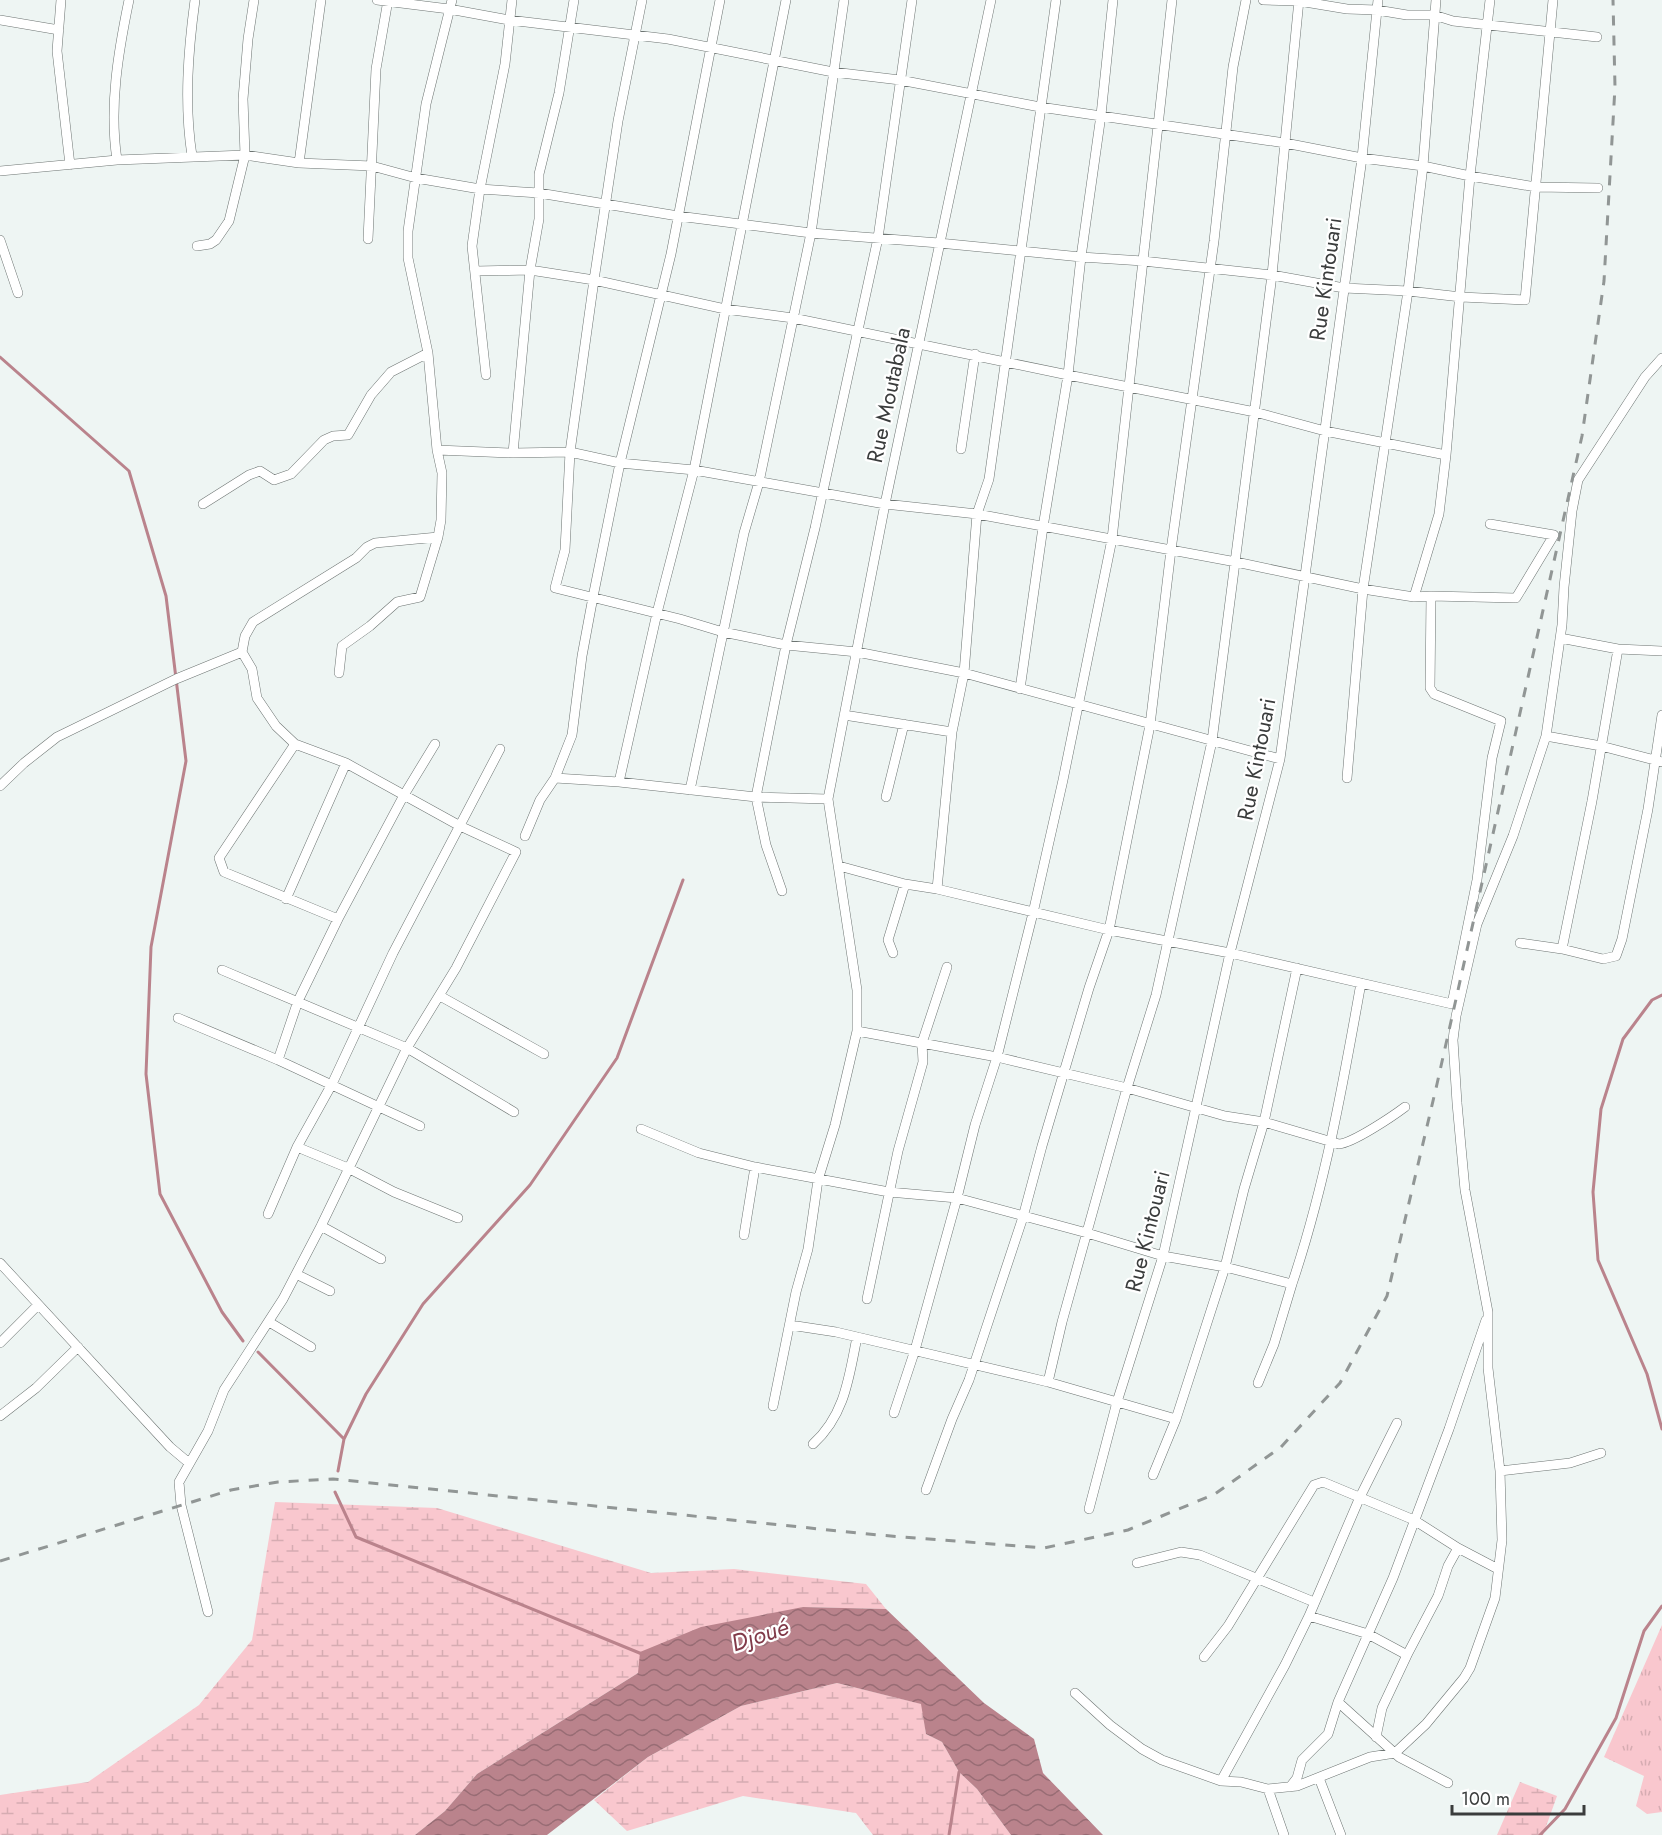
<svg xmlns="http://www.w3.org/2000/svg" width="1662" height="1835" font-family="Jost,sans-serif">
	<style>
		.grass { fill: url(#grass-tufts) }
		.wetland { fill: url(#wetland-marsh) }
		.water { fill: url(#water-waves) }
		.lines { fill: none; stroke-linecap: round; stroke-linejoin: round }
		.stream { stroke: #ba838c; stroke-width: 3 }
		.minor-casing { stroke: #6d7472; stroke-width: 10 }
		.minor { stroke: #fff; stroke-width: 9 }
		.rail { stroke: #919695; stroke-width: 3; stroke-dasharray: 10 10; stroke-linecap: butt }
		.labels { text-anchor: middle; stroke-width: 4.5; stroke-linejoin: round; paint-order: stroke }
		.street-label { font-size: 22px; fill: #3a3c3c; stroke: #fff }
		.water-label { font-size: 24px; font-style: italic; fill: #813a49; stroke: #fff }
	</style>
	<defs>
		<pattern id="grass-tufts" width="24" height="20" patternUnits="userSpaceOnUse" patternTransform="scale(1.5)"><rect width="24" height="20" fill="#f9c7ce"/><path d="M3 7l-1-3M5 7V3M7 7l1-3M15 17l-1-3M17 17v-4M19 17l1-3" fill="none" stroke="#d6acb2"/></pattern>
		<pattern id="wetland-marsh" width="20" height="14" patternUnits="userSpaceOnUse" patternTransform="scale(1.5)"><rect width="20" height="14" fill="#f9c7ce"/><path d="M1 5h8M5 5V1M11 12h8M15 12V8" fill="none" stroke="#d6acb2"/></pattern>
		<pattern id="water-waves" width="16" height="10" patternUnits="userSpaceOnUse" patternTransform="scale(1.5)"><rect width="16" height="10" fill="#ba838c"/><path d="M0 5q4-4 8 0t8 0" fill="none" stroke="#986c74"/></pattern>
	</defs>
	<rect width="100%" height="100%" fill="#eef5f3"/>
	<path class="grass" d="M1662,1625V1812L1647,1814L1636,1806L1644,1776L1604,1757Z"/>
	<path class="wetland" d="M275,1502L437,1508L651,1573L734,1569L866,1584L886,1609L803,1607L638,1673L477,1774L445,1811L415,1835H0V1795L88,1782L199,1705L252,1640Z
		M837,1683L922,1704L926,1734L942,1742L959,1772L977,1789L1011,1835H873L856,1813L743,1796L627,1831L594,1800L648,1757L741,1706Z
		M1520,1782L1557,1796L1543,1835H1497Z"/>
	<path class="water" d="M803,1607L886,1609L984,1703L1034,1739L1043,1773L1103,1835H1011L977,1789L959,1772L942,1742L926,1734L921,1704L837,1683L741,1706L648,1757L547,1835H415L445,1811L477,1774L638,1673L640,1652L701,1627Z"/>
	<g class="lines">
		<path class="stream" d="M0,357L129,471L166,596L186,761L151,947L146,1074L160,1194L222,1312L243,1341
			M1662,995L1652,1000L1623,1039L1601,1109L1593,1192L1598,1260L1647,1374L1662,1429
			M258,1352L344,1439L338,1471
			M344,1439L366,1394L423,1304L530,1185L617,1058L683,880
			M335,1492L356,1537L642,1654
			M949,1835L959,1772L962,1770
			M1540,1835L1565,1809L1616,1718L1644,1631L1662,1606"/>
		<g class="minor-casing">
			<path id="minor" d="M61,0L57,51L70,165
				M377,0L449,9L509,20L668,39L833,72L900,80L1040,107L1285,143L1362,158L1423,166L1470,176L1536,187L1598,188
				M642,0L618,121L594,280L570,452L565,550L555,588L680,619L723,632L786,645L857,652L964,673L1280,759
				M1263,0L1299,1L1347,9L1377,10L1407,15H1434L1453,21L1597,37
				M0,20L59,30
				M192,156C184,104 188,52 195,0
				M117,160C109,107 118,53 129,0
				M299,163L321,0
				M0,171L117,160L245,155L299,163L372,166L416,178L480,189L539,193L678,216L811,233L939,243L1081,257L1143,261L1272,275L1344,288L1408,291L1461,297L1525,300L1553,0
				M368,239L376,69L388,0
				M0,240L18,293
				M197,246L210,244L216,240L229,221L245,155L243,99L248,39L254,0
				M476,271L530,270L594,280L725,309L793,318L1068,375L1255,412L1325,431L1446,455
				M486,375L472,246L480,189L505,64L512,0
				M961,449L975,354
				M437,450L513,453L570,452L620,463L694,470L885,504L977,514L1236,562L1363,589L1414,597L1431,596L1516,598L1554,535L1490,524
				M513,453L530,270L539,219V174L559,93L574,0
				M203,504L249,475L260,471L274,480L291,474L324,440L333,436L348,435L371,395L391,372L428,353
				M1414,597L1439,514L1446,455L1470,176L1490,0
				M1560,638L1618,649L1662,651
				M339,673L342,646L370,626L397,602L420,597L438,537L441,520L442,473L437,450L428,353L408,258V231L426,104L452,0
				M1020,689L1043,527L1068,375L1081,257L1101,115L1113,0
				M844,715L952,732
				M1546,736L1601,746L1662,762
				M295,744L219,858L224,872L338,919
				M555,778L619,782L756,797L828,799
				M1347,778L1363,589L1408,291L1423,166L1436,0
				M619,782L657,613L694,470L786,0
				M0,786L24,763L57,737L176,679L242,652
				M690,790L744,533L759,482L811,233L844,0
				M886,797L904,724
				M525,836L540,800L555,778L572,735L582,656L593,597L620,463L671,254L720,0
				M839,866L905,884L937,889L1109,930L1230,953L1452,1004L1477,880L1492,758L1501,721L1434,694L1430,688L1431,596
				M937,889L952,732L964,673L977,514L989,479L1056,0
				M782,891L766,845L756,797L786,645L815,528L878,238L912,0
				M286,899L346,763
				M1520,943L1562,949L1603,959L1616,956L1622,939L1648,809L1662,715
				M1562,949L1592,801L1618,649
				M893,953L888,940L905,884
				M222,970L407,1048L514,1112
				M440,996L544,1054
				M178,1018L278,1060L420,1126
				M857,1031L997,1057L1127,1088L1225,1116L1264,1122L1339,1144C1353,1143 1393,1116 1405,1107
				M278,1060L298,1001L338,919L404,795L435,744
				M641,1129L699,1153L755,1167L889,1192L957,1198L1087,1233L1163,1256L1225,1267L1292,1284C1325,1186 1343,1084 1361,983
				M297,1147L348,1168L394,1192L458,1218
				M268,1214L297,1147L332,1084L393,953L500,749
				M321,1226L381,1259
				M744,1235L755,1167
				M0,1263L170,1447L189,1463
				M296,1274L330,1291
				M867,1299L898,1151L923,1062L922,1043L947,967
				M269,1322L311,1347
				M790,1325L836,1332L1048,1382L1176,1419
				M0,1343L38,1305
				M1048,1382L1062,1322L1127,1088L1156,995L1212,741L1272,275L1299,0
				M1258,1383L1274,1344L1292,1284
				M773,1406L796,1292L808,1249L818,1180L835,1125L857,1031V990L828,799L885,504L991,0
				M894,1413L915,1350L957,1198L975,1125L997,1057L1033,913L1063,780L1112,539L1172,0
				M0,1416L36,1388L78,1347
				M813,1444C845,1415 849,1377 857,1337
				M1500,1471L1570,1463L1601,1453
				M1153,1475L1176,1419L1225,1267L1244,1189L1264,1122L1297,968
				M926,1490L952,1419L969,1380L1023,1217L1042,1146L1089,988L1109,930L1150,725L1171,550L1214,241L1233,67L1246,0
				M1089,1509L1117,1402L1163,1256L1230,953L1280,759L1362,158L1378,0
				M1458,1548L1498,1569
				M1137,1563L1181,1552L1200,1555L1314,1602
				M208,1612L181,1505L179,1482L208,1431L224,1390L283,1299L321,1226L407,1048L456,968L516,852L460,826L346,763L295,744L276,726L257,698L252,669L242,652L245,636L253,622L356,558L367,547L375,543L438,537
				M1309,1616L1368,1634L1407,1655
				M1204,1657L1228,1626L1314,1485L1323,1482L1414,1520L1458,1548L1448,1566L1438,1596L1407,1655L1382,1708L1376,1737
				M1075,1693L1110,1725L1142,1749L1162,1760L1221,1781L1241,1782L1268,1789L1297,1786L1370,1757L1395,1753L1426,1724L1464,1678L1470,1668L1495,1598L1502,1540L1500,1471L1488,1368V1312L1465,1190L1457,1103L1453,1040L1456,1016L1477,924L1513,836L1546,736L1562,625L1564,587L1572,511L1578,480L1645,377L1662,358
				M1338,1702L1399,1757L1448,1783
				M1319,1778L1341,1835
				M1221,1781L1285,1665L1309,1616L1360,1497L1397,1423
				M1290,1787L1297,1778L1302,1760L1328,1734L1338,1702L1393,1578L1449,1429L1486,1320
				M1268,1789L1284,1835"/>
		</g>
		<use href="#minor" class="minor"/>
		<path class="rail" d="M0,1561L231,1490L278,1482L333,1479L878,1535L1044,1548L1128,1530L1215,1494L1281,1447L1340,1383L1387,1296L1437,1084L1582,436L1604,281L1615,87L1613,0"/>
	</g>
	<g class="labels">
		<g class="street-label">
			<text transform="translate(1325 279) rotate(-82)" y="8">Rue Kintouari</text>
			<text transform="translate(888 395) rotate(-78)" y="8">Rue Moutabala</text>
			<text transform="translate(1256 759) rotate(-79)" y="8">Rue Kintouari</text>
			<text transform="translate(1147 1231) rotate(-76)" y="8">Rue Kintouari</text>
		</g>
		<g class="water-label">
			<text transform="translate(760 1635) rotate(-18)" y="8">Djoué</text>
		</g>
	</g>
	<path d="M1452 1805v9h132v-9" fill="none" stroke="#3a3c3c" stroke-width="3"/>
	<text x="1461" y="1805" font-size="18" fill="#3a3c3c" stroke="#ffffff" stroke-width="4.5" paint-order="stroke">100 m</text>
</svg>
